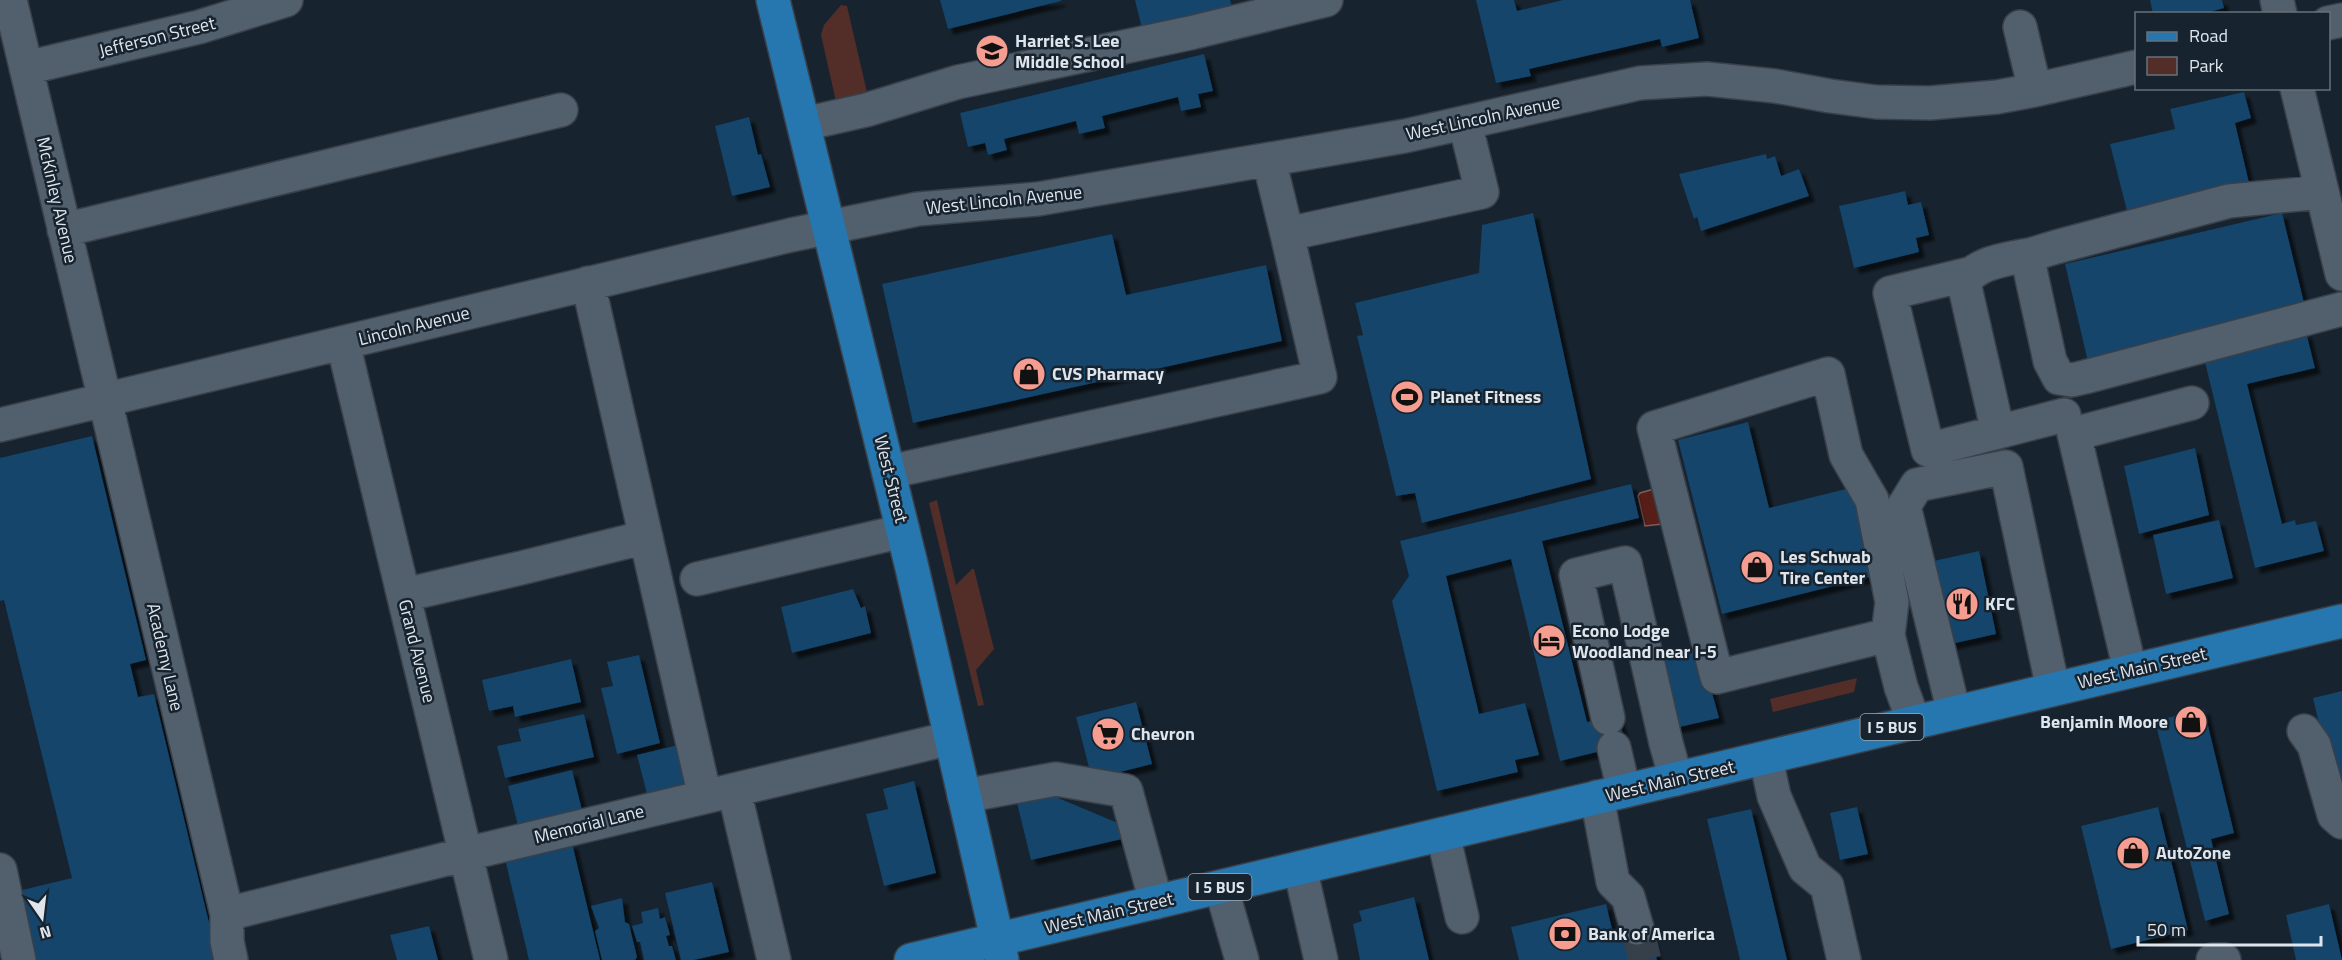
<svg xmlns="http://www.w3.org/2000/svg" width="2342" height="960" font-family="'Titillium Web',sans-serif">
	<style>
		.green { fill: #532e29 }
		.water { fill: #571e18; stroke: #805a58; stroke-width: 1.5 }
		.building { fill: #12446c; filter: url(#shadow) }
		.lines { fill: none; stroke-linecap: round; stroke-linejoin: round }
		.minor-tunnel { stroke: #35404b; stroke-width: 33; stroke-dasharray: 33 16; stroke-linecap: butt }
		.minor-casing { stroke: #38404a; stroke-width: 36 }
		.major-casing { stroke: #38404a; stroke-width: 36 }
		.minor { stroke: #525f6c; stroke-width: 33 }
		.major { stroke: #2677af; stroke-width: 33 }
		.labels { text-anchor: middle; stroke-width: 5; stroke-linejoin: round; paint-order: stroke }
		.shield { fill: #17232e; stroke: #a2abb4; stroke-width: 1.5 }
		.shield-label { font-size: 16px; font-weight: bold; fill: #dee5ed }
		.street-label { font-size: 18px; fill: #dee5ed; stroke: #17232e }
		.poi-label { font-size: 18px; font-weight: bold; fill: #dee5ed; stroke: #17232e; text-anchor: start }
	</style>
	<defs>
		<filter id="shadow"><feDropShadow dx="5.5" dy="5.5" stdDeviation="1.5" flood-color="#0009"/></filter>
	</defs>
	<rect width="100%" height="100%" fill="#17232e"/>
	<path class="green" d="M841,5L847,6L869,101L837,106L821,35L824,25Z
		M937,500L956,585L972,569H974L994,649L976,670L984,705L978,706L929,503Z
		M1857,678L1854,692L1773,712L1770,699Z"/>
	<path class="water" d="M1654,489L1662,524L1645,526L1638,496L1640,493Z"/>
	<path class="building" d="M940,0H1061V1L948,29Z
		M1135,0H1230L1233,10L1143,33Z
		M1476,0H1514L1517,11L1563,0H1690L1699,38L1662,47L1660,39L1529,69L1531,76L1496,83Z
		M2150,0H2222L2224,8L2202,14H2153Z
		M1204,54L1213,91L1198,94L1201,107L1181,111L1178,97L1102,116L1105,128L1079,134L1076,121L1004,139L1007,150L988,155L985,143L968,147L960,113Z
		M2244,92L2251,118L2235,123L2249,183L2127,211L2110,144L2175,129L2170,109Z
		M749,117L758,155L761,154L770,187L732,196L715,126Z
		M1766,154L1767,159L1775,156L1781,176L1799,169L1809,196L1701,231L1697,217L1694,219L1679,174Z
		M1905,191L1908,205L1921,202L1929,235L1916,238L1919,252L1854,268L1839,206Z
		M1533,213L1591,479L1422,523L1415,493L1396,496L1357,336L1363,335L1355,303L1479,273L1482,225Z
		M2282,213L2305,307L2089,366L2065,264Z
		M1112,234L1126,295L1266,265L1282,341L913,423L882,284Z
		M2306,332L2315,368L2247,384L2282,524L2295,520L2296,525L2316,521L2324,551L2255,568L2204,358Z
		M1748,422L1769,508L1854,487L1877,575L1722,614L1678,440Z
		M92,436L146,660L130,664L138,697L154,694L218,960H35L18,891L72,878L4,600L0,601V458Z
		M2195,448L2209,515L2139,534L2124,466Z
		M1631,484L1639,518L1542,541L1587,722L1618,716L1626,745L1560,761L1511,559L1446,576L1479,714L1525,703L1539,755L1515,760L1518,772L1437,791L1392,601L1409,576L1400,541Z
		M2219,520L2233,578L2166,594L2153,535Z
		M1979,551L1996,634L1946,645L1929,562Z
		M853,589L861,608L865,606L871,633L792,653L781,607Z
		M1699,645L1719,718L1675,728L1657,656Z
		M639,655L660,743L617,754L601,688L613,686L607,662Z
		M571,659L581,702L515,717L513,706L489,711L482,680Z
		M2342,691V796L2322,737L2313,698Z
		M1136,702L1152,764L1092,779L1076,717Z
		M2204,709L2234,833L2211,839L2229,914L2205,921L2155,721Z
		M584,714L594,757L505,778L497,746L521,741L518,729Z
		M678,745L688,790L648,798L637,755Z
		M572,770L583,814L519,830L508,786Z
		M914,781L936,873L884,886L866,814L888,809L883,789Z
		M1039,790L1118,823L1122,839L1031,860L1015,795Z
		M1857,807L1868,854L1840,860L1830,813Z
		M2158,807L2188,930L2111,949L2081,826Z
		M1751,809L1787,960H1740L1707,819Z
		M572,843L600,960H529L505,859Z
		M712,882L729,952L694,960H681L665,893Z
		M1414,897L1429,960H1360L1353,924L1362,921L1359,911Z
		M622,898L625,922L629,924L637,957L635,960H602L595,931L599,928L591,906Z
		M1606,904L1613,933L1649,925L1657,960H1519L1511,927Z
		M2329,904L2342,960H2296L2286,915Z
		M658,908L660,919L665,917L670,935L666,936L669,946H672L676,960H644L640,942H637L632,926L643,923L641,912Z
		M429,926L438,960H397L390,935Z"/>
	<g class="lines">
		<path class="minor-tunnel" d="M1637,928L1645,960"/>
		<g class="minor-casing">
			<path id="minor" d="M10,0L227,914V941L231,960
				M2277,0L2280,14
				M2328,23L2342,20
				M2020,27L2035,90
				M26,68L199,27L286,0
				M2297,88L2342,274
				M804,124L866,110L958,82L1190,33L1326,0
				M1269,160L1287,234L1482,192L1465,123
				M2322,192L2229,201L2056,247L2033,254L2028,260L2050,361L2059,378L2072,380L2085,377L2342,309
				M64,230L561,110
				M1969,274L1890,293L1928,450L2064,415
				M588,283L705,797
				M343,343L491,960
				M0,425L791,235L918,209L1038,199L1405,136L1640,83L1707,79L1775,86L1830,96L1876,102L1930,103L1997,97L2035,90L2136,67
				M1998,432L1964,283C1976,261 2010,259 2033,254
				M889,472L1320,377L1287,234
				M697,579L903,531
				M404,595L521,568L646,537
				M1888,635L1717,677L1654,428L1828,374L1846,455L1872,500L1892,602L1888,635L1901,687L1914,722
				M2130,670L2074,434L2192,403
				M1954,713L1904,506L1917,485L2006,467L2053,689
				M1608,718L1576,575L1625,563L1666,743L1676,779
				M2304,731L2314,745L2334,815L2342,822
				M1614,748L1624,791
				M1766,759L1774,796L1805,868L1827,886L1844,960
				M734,790L774,960
				M964,796L1056,779L1126,791L1156,902
				M1597,797L1613,882L1628,897L1637,928
				M1443,834L1462,917
				M1300,868L1321,960
				M0,870L19,960
				M1221,887L1242,960
				M227,914L466,854L951,738
				M2213,960H2224"/>
		</g>
		<g class="major-casing">
			<path id="major" d="M773,0L912,568L1002,960
				M911,960L2342,621"/>
		</g>
		<use href="#minor" class="minor"/>
		<use href="#major" class="major"/>
	</g>
	<defs>
		<g id="school-disc" transform="scale(1.725)"><circle r="9.5" fill="#f59d90" stroke="#17232e"/><path d="M0-5L7-2L0 1L-7-2ZM-4 1L0 2.5L4 1V4Q0 6-4 4Z" fill="#111"/></g>
		<g id="shop-disc" transform="scale(1.725)"><circle r="9.5" fill="#f59d90" stroke="#17232e"/><path d="M-5-2.5h2.3a2.7 3.5 0 0 1 5.4 0H5L5.5 6h-11ZM-1.5-2.5h3a1.5 2.3 0 0 0-3 0Z" fill="#111"/></g>
		<g id="stadium-disc" transform="scale(1.725)"><circle r="9.5" fill="#f59d90" stroke="#17232e"/><path d="M0-5a6.5 5 0 1 0 0 10a6.5 5 0 1 0 0-10ZM-3.5-1.8h7v3.6h-7Z" fill="#111"/></g>
		<g id="restaurant-disc" transform="scale(1.725)"><circle r="9.5" fill="#f59d90" stroke="#17232e"/><path d="M-5-6h1v4h1v-4h1v4h1v-4h1v5L-1.5 .5V6h-2V.5L-5-1ZM5-6V6H3V1.5H1.5Q1.5-4 5-6Z" fill="#111"/></g>
		<g id="hotel-disc" transform="scale(1.725)"><circle r="9.5" fill="#f59d90" stroke="#17232e"/><path d="M-6-4.5h1.5V1H6V5H4.5V3h-9V5H-6ZM-4 0a1.8 1.8 0 1 1 3.6 0ZM.5 0V-2.5h3Q6-2.5 6 0Z" fill="#111"/></g>
		<g id="supermarket-disc" transform="scale(1.725)"><circle r="9.5" fill="#f59d90" stroke="#17232e"/><path d="M-6-5.5h2.5l.6 2H6L4.5 2H-2.5L-4.4-4H-6ZM-1.5 3.2a1.3 1.3 0 1 0 .1 0ZM3 3.2a1.3 1.3 0 1 0 .1 0Z" fill="#111"/></g>
		<g id="bank-disc" transform="scale(1.725)"><circle r="9.5" fill="#f59d90" stroke="#17232e"/><path d="M-6-4H6V4H-6ZM0-2.3a2.3 2.3 0 1 0 0 4.6a2.3 2.3 0 1 0 0-4.6Z" fill="#111"/></g>
	</defs>
	<g fill-rule="evenodd">
		<use href="#school-disc" x="992" y="51"/>
		<use href="#shop-disc" x="1029" y="374"/>
		<use href="#stadium-disc" x="1407" y="397"/>
		<use href="#shop-disc" x="1757" y="567"/>
		<use href="#restaurant-disc" x="1962" y="604"/>
		<use href="#hotel-disc" x="1549" y="641"/>
		<use href="#shop-disc" x="2191" y="722"/>
		<use href="#supermarket-disc" x="1108" y="734"/>
		<use href="#shop-disc" x="2133" y="853"/>
		<use href="#bank-disc" x="1565" y="934"/>
	</g>
	<g class="labels">
		<g class="shield">
			<rect x="1860.5" y="714" width="63" height="26" rx="4.5"/>
			<rect x="1188.5" y="874" width="63" height="26" rx="4.5"/>
		</g>
		<g class="shield-label">
			<text x="1892" y="733">I 5 BUS</text>
			<text x="1220" y="893">I 5 BUS</text>
		</g>
		<g class="street-label">
			<text transform="translate(157 37) rotate(-14)" y="6">Jefferson Street</text>
			<text transform="translate(1483 118) rotate(-12)" y="6">West Lincoln Avenue</text>
			<text transform="translate(57 200) rotate(77)" y="6">McKinley Avenue</text>
			<text transform="translate(1004 200) rotate(-6)" y="6">West Lincoln Avenue</text>
			<text transform="translate(414 326) rotate(-14)" y="6">Lincoln Avenue</text>
			<text transform="translate(891 479) rotate(76)" y="6">West Street</text>
			<text transform="translate(417 651) rotate(76)" y="6">Grand Avenue</text>
			<text transform="translate(165 657) rotate(77)" y="6">Academy Lane</text>
			<text transform="translate(2142 668) rotate(-13)" y="6">West Main Street</text>
			<text transform="translate(1670 781) rotate(-13)" y="6">West Main Street</text>
			<text transform="translate(589 824) rotate(-14)" y="6">Memorial Lane</text>
			<text transform="translate(1109 913) rotate(-13)" y="6">West Main Street</text>
		</g>
		<g class="poi-label">
			<text x="1015" y="47">Harriet S. Lee<tspan x="1015" dy="21">Middle School</tspan></text>
			<text x="1052" y="380">CVS Pharmacy</text>
			<text x="1430" y="403">Planet Fitness</text>
			<text x="1780" y="563">Les Schwab<tspan x="1780" dy="21">Tire Center</tspan></text>
			<text x="1985" y="610">KFC</text>
			<text x="1572" y="637">Econo Lodge<tspan x="1572" dy="21">Woodland near I-5</tspan></text>
			<text x="2168" y="728" text-anchor="end">Benjamin Moore</text>
			<text x="1131" y="740">Chevron</text>
			<text x="2156" y="859">AutoZone</text>
			<text x="1588" y="940">Bank of America</text>
		</g>
	</g>
	<rect x="2135" y="12" width="195" height="78" fill="#17232e" stroke="#67717a" stroke-width="1.5"/>
	<rect x="2147" y="32" width="30" height="9" fill="#2677af" stroke="#67717a" stroke-width="1.5"/>
	<text x="2189" y="42" font-size="18" fill="#dee5ed">Road</text>
	<rect x="2147" y="57" width="30" height="18" fill="#532e29" stroke="#67717a" stroke-width="1.5"/>
	<text x="2189" y="72" font-size="18" fill="#dee5ed">Park</text>
	<g transform="translate(42 918) rotate(166)" stroke="#17232e" stroke-width="4.5" paint-order="stroke">
	<path d="M0-4.5L10 22L0 15L-10 22Z" fill="#dee5ed"/>
	<text y="-9" font-size="16" font-weight="bold" text-anchor="middle" fill="#dee5ed">N</text>
	</g>
	<path d="M2138 936v9h183v-9" fill="none" stroke="#dee5ed" stroke-width="3"/>
	<text x="2147" y="936" font-size="18" fill="#dee5ed" stroke="#17232e" stroke-width="4.5" paint-order="stroke">50 m</text>
</svg>
